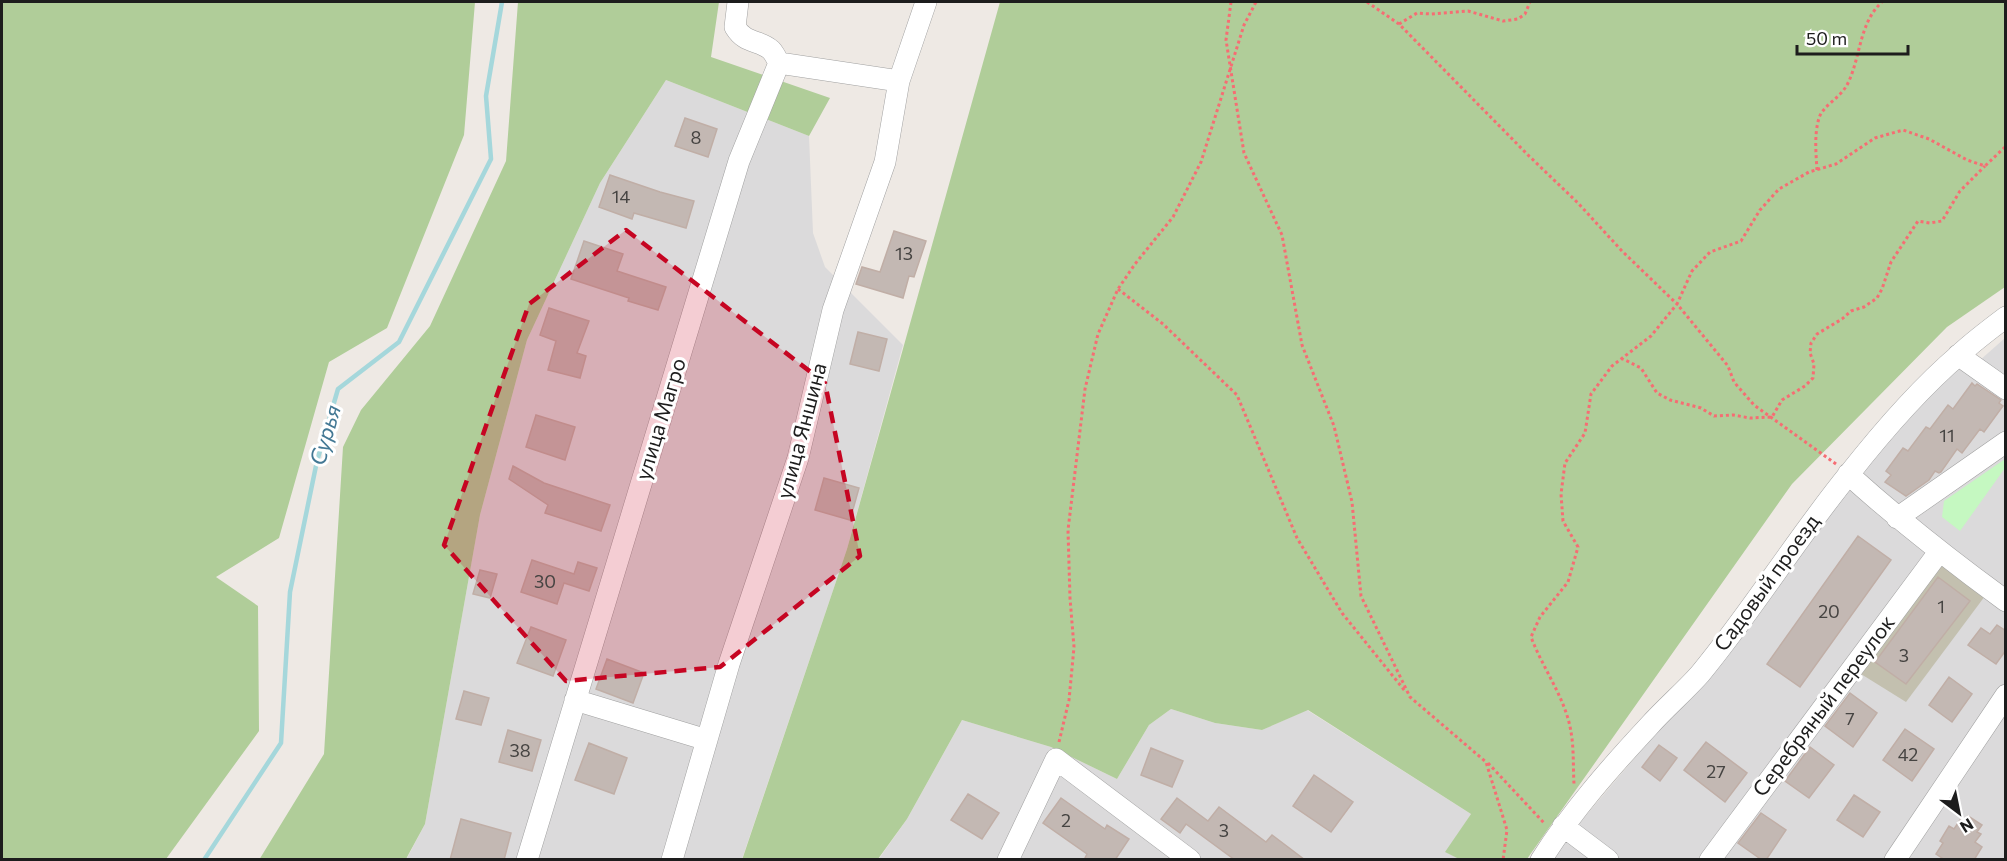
<svg xmlns="http://www.w3.org/2000/svg" width="2007" height="861" font-family="Commissioner,sans-serif">
	<style>
		.residential { fill: #dbdadb }
		.construction { fill: #c3c0af }
		.forest { fill: #b0cd99 }
		.park { fill: #c5f8c1 }
		.lines { fill: none; stroke-linecap: round; stroke-linejoin: round }
		.stream { stroke: #a5d7db; stroke-width: 4.5 }
		.building { fill: #c3b8b3; stroke: #c0aea6; stroke-width: 1.5 }
		.minor-casing { stroke: #a1a1a1; stroke-width: 22 }
		.path { stroke: #f66d73; stroke-width: 3; stroke-dasharray: 3 3; stroke-linecap: butt }
		.minor { stroke: #fff; stroke-width: 21 }
		.marked { fill: #c60522; fill-opacity: 0.2; stroke: #c60522; stroke-width: 4.5; stroke-dasharray: 12 8; stroke-linejoin: round }
		.labels { text-anchor: middle; stroke-width: 6; stroke-linejoin: round; paint-order: stroke }
		.number-label { font-size: 18px; fill: #464442 }
		.street-label { font-size: 21px; fill: #1d1d1d; stroke: #fff }
		.water-label { font-size: 22px; font-style: italic; fill: #437894; stroke: #fff }
	</style>
	<rect width="100%" height="100%" fill="#eee9e4"/>
	<path class="residential" d="M666,80L809,136L813,233L825,267L903,345L847,549L742,859L406,860L425,824L480,515L527,340L600,183Z
		M2005,338V859L1548,860L1656,733L1845,488L1898,426L1969,355L1979,361Z
		M1171,709L1215,723L1262,730L1307,710L1471,814L1446,852L1459,859L878,860L907,819L962,720L1051,747L1117,779L1149,725Z"/>
	<path class="construction" d="M1942,564L1985,596L1906,702L1861,674Z"/>
	<path class="forest" d="M2,2H475L464,135L387,328L329,362L279,538L216,577L258,606L259,731L166,859H2Z
		M518,2H719L711,57L830,98L809,136L666,80L600,183L527,340L480,515L425,824L406,859L259,860L324,754L343,447L361,410L430,326L506,161Z
		M1000,2H2005V287L1947,327L1792,484L1527,859H1459L1445,852L1471,814L1308,710L1262,730L1215,723L1171,709L1149,725L1117,779L1051,747L962,720L907,819L878,859L742,860L847,549Z"/>
	<path class="park" d="M2005,459V468L1960,531L1942,517L1944,501Z"/>
	<g class="lines">
		<path class="stream" d="M204,860L281,743L290,592L317,461L338,389L399,342L491,159L486,96L502,2"/>
	</g>
	<path class="building" d="M685,118L717,129L708,157L675,146Z
		M610,175L660,192L694,201L686,228L634,213L632,219L599,207Z
		M894,231L926,241L914,277L909,276L903,298L856,284L862,267L880,272Z
		M584,241L623,254L617,271L666,287L658,310L628,301L629,298L571,279Z
		M549,308L589,321L577,353L586,356L580,378L548,370L556,341L540,335Z
		M858,332L887,339L879,371L850,364Z
		M1972,383L1975,386L1977,384L2001,400L1999,403L2003,406L1984,432L1980,429L1962,453L1957,449L1941,472L1939,473L1935,471L1929,480L1906,496L1885,482L1891,475L1886,471L1903,448L1908,451L1926,427L1930,429L1948,405L1953,409Z
		M536,415L575,427L565,460L526,447Z
		M513,466L544,483L610,505L601,531L545,513L548,505L509,479Z
		M824,478L859,488L850,520L815,510Z
		M1858,536L1891,560L1800,687L1767,664Z
		M532,560L574,574L578,562L597,568L589,591L564,583L557,604L521,592Z
		M480,570L497,574L490,598L473,594Z
		M1938,577L1970,601L1906,684L1875,662Z
		M1997,625L2006,631V650L1996,664L1968,645L1981,628L1990,634Z
		M531,627L566,640L553,676L517,663Z
		M607,659L644,673L633,703L596,689Z
		M1949,677L1972,694L1952,722L1929,705Z
		M464,691L489,698L481,725L456,719Z
		M1850,693L1877,713L1853,747L1825,726Z
		M1905,729L1934,749L1912,781L1883,760Z
		M508,730L541,740L532,771L499,762Z
		M1706,742L1747,773L1725,802L1684,770Z
		M589,743L627,758L614,794L575,780Z
		M1659,745L1677,758L1660,781L1642,767Z
		M1810,747L1834,765L1809,798L1785,781Z
		M1151,748L1183,761L1172,787L1141,775Z
		M1314,775L1353,802L1331,832L1293,806Z
		M968,794L999,813L982,839L951,820Z
		M1854,795L1880,812L1863,837L1837,820Z
		M1061,798L1105,829L1107,825L1129,839L1115,860H1084L1087,854L1043,823Z
		M1177,798L1208,821L1219,807L1266,842L1272,835L1305,860H1235L1186,824L1180,833L1161,819Z
		M1761,813L1786,830L1766,860H1762L1738,843Z
		M1968,816L1982,825L1977,832L1981,834L1975,842L1982,847L1974,860H1945L1936,854L1943,843L1940,841L1949,826L1954,829L1960,820L1964,823Z
		M461,819L511,833L504,860H450Z"/>
	<g class="lines">
		<g class="minor-casing">
			<path id="minor" d="M779,63L899,81
				M1958,355L2006,389
				M1848,474C1899,520 1951,561 2006,601
				M1897,518L2006,442
				M575,700L707,740
				M1563,826L1608,860
				M527,860L739,161L779,63C777,59 774,53 771,50C759,39 746,45 735,27L738,2
				M672,860L729,664L798,458L833,310L885,162L899,81L926,2
				M1008,860L1056,759L1190,860
				M1541,860C1572,811 1610,768 1649,726C1665,708 1684,692 1700,674C1753,610 1796,539 1849,474C1882,432 1919,389 1960,354C1974,341 1990,329 2006,317
				M1710,860L1939,552
				M1895,860L2006,695"/>
		</g>
		<path class="path" d="M1231,2L1226,40L1244,153L1282,235L1302,345L1334,426L1352,502L1361,596L1410,697L1486,762L1507,830L1503,860
			M1367,2L1399,24L1529,156L1578,203L1622,251L1677,304L1651,336L1612,366L1591,394L1585,433L1565,463L1561,494L1563,521L1578,547L1568,582L1540,617L1531,637C1543,669 1566,699 1571,732C1574,749 1573,767 1574,784
			M1399,24L1417,13L1431,14L1468,11L1503,21L1518,19L1525,14L1530,2
			M1817,170C1816,153 1814,135 1819,118C1823,105 1841,98 1848,83C1861,56 1859,23 1882,2
			M1118,289L1163,324L1237,395L1297,538L1342,613L1405,691
			M1621,358L1641,368L1657,393L1670,400L1701,408L1714,416L1733,415L1750,418L1772,417L1782,400L1805,386L1813,378L1814,364L1810,353L1811,343L1817,334L1842,319L1851,311L1864,307L1877,298L1882,289L1891,262L1918,221L1930,223L1942,221L1960,191L1985,166
			M1836,464L1754,405L1734,382L1728,366L1677,304L1692,271L1710,252L1741,241L1760,210L1779,189L1809,172L1836,164L1875,138L1903,130L1929,139L1967,160L1985,166L2006,146
			M1059,742L1069,700L1074,647L1070,598L1068,530L1085,389L1098,334L1118,289L1135,264L1173,217L1201,162L1244,25L1256,2
			M1488,763L1545,824"/>
		<use href="#minor" class="minor"/>
	</g>
	<path class="marked" d="M626,230L825,383L860,556L720,667L566,681L444,545L529,304Z"/>
	<g class="labels">
		<g class="number-label">
			<text x="696" y="144">8</text>
			<text x="621" y="203">14</text>
			<text x="904" y="260">13</text>
			<text x="1947" y="442">11</text>
			<text x="545" y="588">30</text>
			<text x="1941" y="613">1</text>
			<text x="1829" y="618">20</text>
			<text x="1904" y="662">3</text>
			<text x="1850" y="725">7</text>
			<text x="520" y="757">38</text>
			<text x="1908" y="761">42</text>
			<text x="1716" y="778">27</text>
			<text x="1066" y="827">2</text>
			<text x="1224" y="837">3</text>
		</g>
		<g class="street-label">
			<text transform="translate(661 419) rotate(-73)" y="7">улица Магро</text>
			<text transform="translate(802 431) rotate(-75)" y="7">улица Яншина</text>
			<text transform="translate(1767 583) rotate(-54)" y="7">Садовый проезд</text>
			<text transform="translate(1824 706) rotate(-53)" y="7">Серебряный переулок</text>
		</g>
		<g class="water-label">
			<text transform="translate(325 435) rotate(-74)" y="8">Сурья</text>
		</g>
	</g>
	<rect width="2007" height="861" fill="none" stroke="#1d1d1d" stroke-width="6"/>
	<g transform="translate(1959 813) rotate(148)" stroke="#ffffff" stroke-width="4.5" paint-order="stroke">
	<path d="M0-4.5L10 22L0 15L-10 22Z" fill="#1d1d1d"/>
	<text y="-9" font-size="16" font-weight="bold" text-anchor="middle" fill="#1d1d1d">N</text>
	</g>
	<path d="M1797 45v9h111v-9" fill="none" stroke="#1d1d1d" stroke-width="3"/>
	<text x="1806" y="45" font-size="18" fill="#1d1d1d" stroke="#ffffff" stroke-width="4.5" paint-order="stroke">50 m</text>
</svg>
